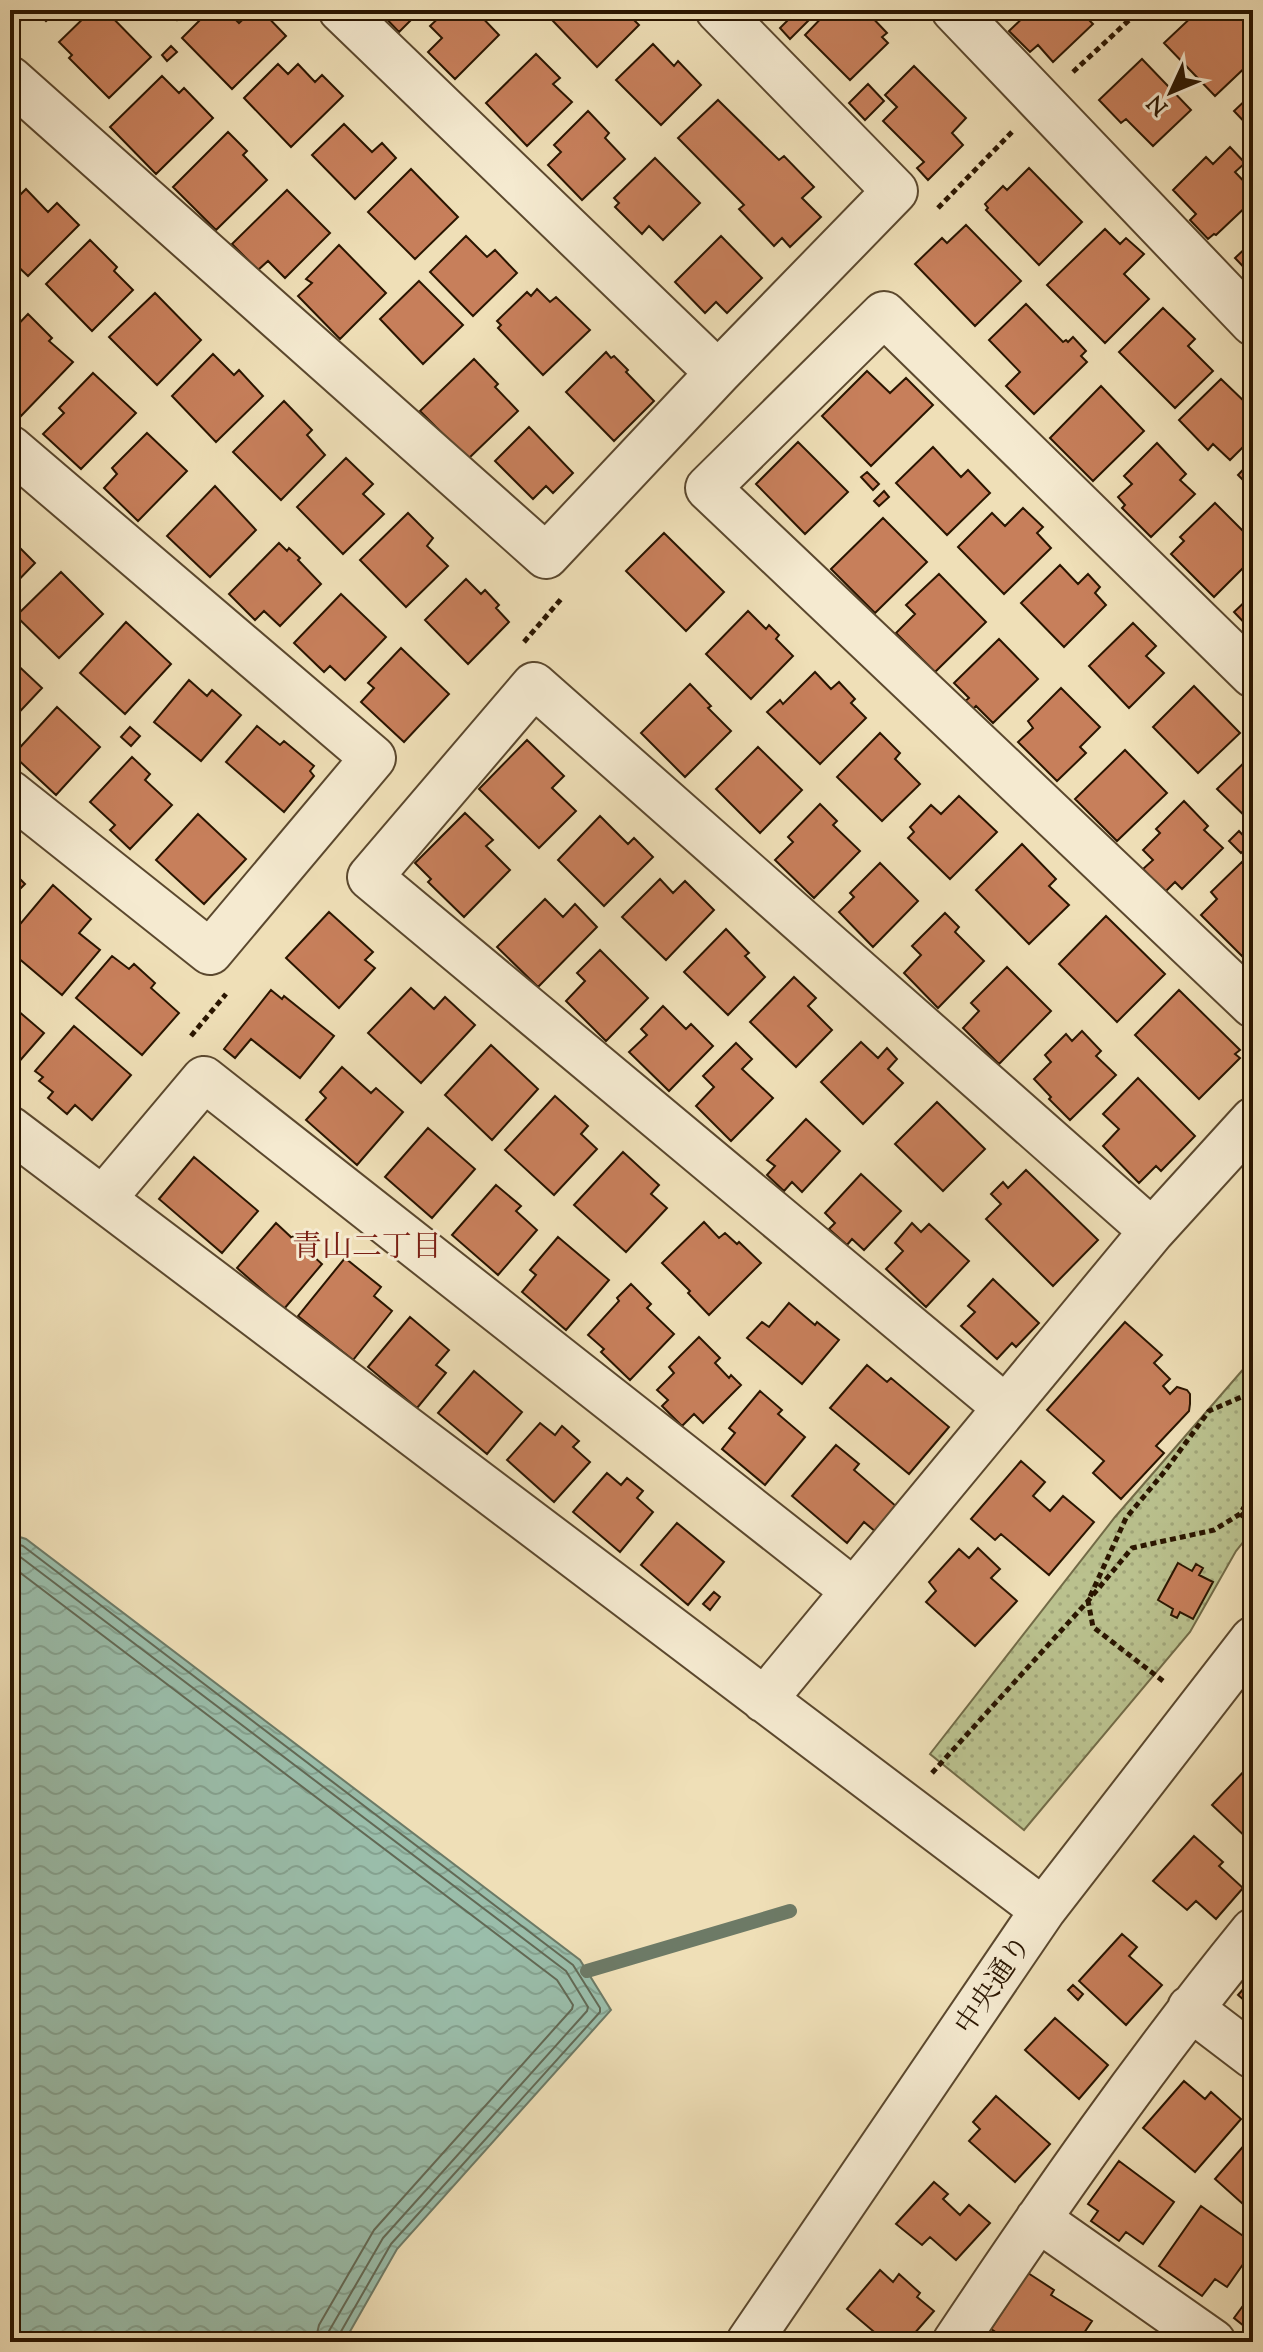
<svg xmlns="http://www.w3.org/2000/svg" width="1263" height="2352" font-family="'Sorts Mill Goudy','Noto Serif JP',serif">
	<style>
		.grass { fill: url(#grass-dots); stroke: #726b47; stroke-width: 2 }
		.water { fill: url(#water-waves); stroke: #6d7a66; stroke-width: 2 }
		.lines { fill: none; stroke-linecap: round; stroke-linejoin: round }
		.shore { stroke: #626955; stroke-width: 2 }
		.stream { stroke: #6d7a66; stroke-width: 14 }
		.building { fill: #c77f5b; stroke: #2a1500; stroke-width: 2 }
		.minor-casing { stroke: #5b482e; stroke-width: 48 }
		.path { stroke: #2a1500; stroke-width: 5; stroke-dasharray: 6 4; stroke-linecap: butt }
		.minor { stroke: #f5ead0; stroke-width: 44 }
		.labels { text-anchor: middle; stroke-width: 6; stroke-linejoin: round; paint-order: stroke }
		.street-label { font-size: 28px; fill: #2a1500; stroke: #f5ead0 }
		.neighbourhood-label { font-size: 30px; fill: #7a1f14; stroke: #f5ead0 }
	</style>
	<defs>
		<pattern id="grass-dots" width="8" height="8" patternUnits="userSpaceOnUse" patternTransform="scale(2)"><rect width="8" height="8" fill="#bac18e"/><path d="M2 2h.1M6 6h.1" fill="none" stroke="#a0a579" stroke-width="1.8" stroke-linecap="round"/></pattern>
		<pattern id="water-waves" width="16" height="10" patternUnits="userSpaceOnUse" patternTransform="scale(2)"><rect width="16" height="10" fill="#9abdaa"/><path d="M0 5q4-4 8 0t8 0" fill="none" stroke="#85a290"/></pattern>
	</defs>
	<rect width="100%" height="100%" fill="#efdfb7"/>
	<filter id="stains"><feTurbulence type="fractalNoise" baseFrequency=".0025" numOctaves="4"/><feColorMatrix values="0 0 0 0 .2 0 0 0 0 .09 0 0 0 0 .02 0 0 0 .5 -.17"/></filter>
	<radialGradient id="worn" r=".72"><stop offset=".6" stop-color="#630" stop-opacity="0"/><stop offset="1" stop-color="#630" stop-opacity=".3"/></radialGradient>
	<path class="grass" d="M1253,1358V1530L1236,1551L1190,1632L1024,1830L930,1754L1115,1517Z"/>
	<path class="water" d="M10,1534L26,1539L580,1960L611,2010L397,2249L344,2342H10Z"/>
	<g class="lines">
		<path class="shore" d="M10,1542L23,1546L573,1965L600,2008V2012L391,2244L339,2335L337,2342
			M10,1553L19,1556L566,1971L588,2007L587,2011L383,2238L329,2331L327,2342
			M10,1565L557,1980L573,2005L572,2009L374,2230L319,2325L315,2342"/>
		<path class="stream" d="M587,1971L790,1911"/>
	</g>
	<path class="building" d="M10,10H58L46,21L38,13L33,17L29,12L18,23L10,15Z
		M92,10H105L151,57L109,98L69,58L72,55L59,42Z
		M167,10H187L177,20Z
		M210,10H226L239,23L253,10H261L286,36L232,89L182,38Z
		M378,10H421L399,32Z
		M447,10H475L499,35L455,79L428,52L442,38L430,26Z
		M565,10H624L639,25L597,67L553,21Z
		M798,10H819L790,39L780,28Z
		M829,10L835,14L840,10L848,18L856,11L862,17L867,12L887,33L882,37L888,43L850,80L805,35Z
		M1031,10H1079L1093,24L1053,62L1038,45L1030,52L1009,31Z
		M1199,10H1242L1253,22L1248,28L1253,33V60L1215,96L1164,43Z
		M653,44L674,66L678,61L701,85L661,125L616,80Z
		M171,46L177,52L167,61L162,55Z
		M536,54L560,78L553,84L572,102L527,146L486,103Z
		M1142,59L1191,110L1153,146L1126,119L1121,123L1099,100Z
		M278,64L288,74L298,64L315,82L322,75L343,96L291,147L244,98Z
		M914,66L966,118L952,133L963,145L928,180L917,168L924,162L883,121L897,107L885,95Z
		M162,76L179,93L184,88L213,118L156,174L110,127Z
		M868,84L884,101L865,120L849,103Z
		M1253,93V131L1234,111Z
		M718,100L779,160L784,156L814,187L802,198L821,217L790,247L782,238L774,246L739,209L744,205L678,138Z
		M588,111L609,133L605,138L625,159L582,200L548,165L561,152L554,145Z
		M344,124L372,152L382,143L396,158L355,199L312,155Z
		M228,132L247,151L243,155L267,180L216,230L173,187Z
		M1230,147L1245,163L1235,172L1253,191V200L1216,235L1214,234L1208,239L1190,220L1196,214L1173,190L1206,157L1213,164Z
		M655,158L700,203L663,240L649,226L642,234L615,207L619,203L614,198Z
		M1029,168L1082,222L1039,265L986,210L988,208L985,204L1003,186L1007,190Z
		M411,169L458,217L415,259L368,212Z
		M26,189L48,212L57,203L79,225L28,276L10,259V205Z
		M287,190L330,233L285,278L268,261L258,270L232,244Z
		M966,225L1021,281L975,326L915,264L942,238L947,243Z
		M1105,229L1120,244L1126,238L1144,254L1124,274L1149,299L1105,343L1047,285Z
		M466,236L487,257L495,250L517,273L473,316L430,272Z
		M721,236L762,278L727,313L716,302L705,313L675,282Z
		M90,240L117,267L114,271L133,290L92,331L46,284Z
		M1253,241V277L1235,258Z
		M339,245L386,293L340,339L298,296L312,283L306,279Z
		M419,281L463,325L423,364L380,319Z
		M537,289L550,302L556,297L590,330L543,375L498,328L501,325L497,321L527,292L531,296Z
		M155,293L201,340L157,385L109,337Z
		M1026,304L1063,342L1066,340L1068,342L1073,337L1086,351L1081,356L1087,362L1034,414L1006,386L1020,372L989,340Z
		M1163,308L1195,339L1188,346L1213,371L1175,408L1119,352Z
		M28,314L52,338L49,341L73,362L21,416L10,405V333Z
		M606,352L611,358L614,356L628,370L626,372L654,401L614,441L566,392Z
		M213,354L234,375L239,370L263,396L216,442L172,396Z
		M474,359L498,384L495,387L518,411L468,459L420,411Z
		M867,371L890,393L906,378L933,405L871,466L822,416Z
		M93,373L136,413L81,469L43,434L64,413L59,408Z
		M1221,379L1247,404L1253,397V437L1230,460L1213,444L1208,450L1179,420Z
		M1101,386L1144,431L1093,481L1050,438Z
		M284,401L312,430L307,435L325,455L281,500L233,452Z
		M529,427L573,473L553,493L546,486L533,499L495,461Z
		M147,433L187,471L138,521L104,488L117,474L112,468Z
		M798,442L848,492L805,534L756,484Z
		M1157,443L1186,474L1180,480L1195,494L1151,537L1122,508L1125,505L1118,497L1132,484L1124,476Z
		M933,447L961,477L968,470L990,493L947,535L896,483Z
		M346,458L373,484L363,494L384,514L343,554L297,507Z
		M1253,459V490L1238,475Z
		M867,472L879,484L873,490L861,477Z
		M215,486L256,530L210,577L167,536Z
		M884,491L889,497L879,506L874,501Z
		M1215,503L1253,541V558L1214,597L1171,554L1184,541L1180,537Z
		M1023,508L1043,527L1037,533L1051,548L1004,594L958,547L992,513L1005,526Z
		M408,513L433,538L427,546L448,566L406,607L360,560Z
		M883,518L927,562L875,613L831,569Z
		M664,533L724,592L686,631L626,571Z
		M10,538L35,563L10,589Z
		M279,543L287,551L289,548L300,558L298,560L321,584L280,626L264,611L255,620L229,594Z
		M1060,565L1078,584L1088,574L1100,587L1095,593L1106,605L1064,647L1021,603Z
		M61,572L103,614L59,658L16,616Z
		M939,574L986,622L935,672L896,633L915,614L906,605Z
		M466,579L481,594L485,590L499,605L496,608L509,622L468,664L425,620Z
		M1253,587V632L1234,612L1252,595L1248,592Z
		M341,594L386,637L345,680L330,666L324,672L294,643Z
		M748,611L766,629L769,625L779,635L776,639L793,656L751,699L706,654Z
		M126,622L171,664L125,714L80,673Z
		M1133,623L1156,646L1146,656L1164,673L1129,708L1089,666Z
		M999,639L1038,679L993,723L976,706L972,710L964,702L969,698L954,683Z
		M401,648L449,694L404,742L361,702L374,688L368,683Z
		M10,658L42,688L10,722Z
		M815,672L831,689L839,682L855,699L851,703L866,718L820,764L767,712L780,700L783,704Z
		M189,680L207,696L212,690L241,715L201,761L154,722Z
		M690,684L711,706L708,708L731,731L685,777L641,733Z
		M1194,686L1240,733L1198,773L1153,727Z
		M1061,688L1100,727L1080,747L1086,753L1057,781L1018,742L1033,728L1028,721Z
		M57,707L100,747L56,795L13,755Z
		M257,726L280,745L284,741L314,766L310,771L314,776L284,812L226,762Z
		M130,727L140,736L131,746L121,737Z
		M880,733L900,753L895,759L920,784L882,821L837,777Z
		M527,740L564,776L552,788L576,811L539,848L479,789Z
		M758,747L802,790L760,833L716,789Z
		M1125,750L1167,793L1117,841L1075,799Z
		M1253,754V820L1251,822L1217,789Z
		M132,757L150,774L145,780L172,805L130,849L110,830L115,825L90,802Z
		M959,796L997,832L950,879L908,838L914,832L910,827L931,805L941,814Z
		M1184,801L1208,826L1204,830L1223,848L1182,889L1175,882L1165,892L1143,869L1153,860L1143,850L1160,833L1156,829Z
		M820,804L837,821L833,825L860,851L814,898L775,860L793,842L788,837Z
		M465,813L493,840L486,846L510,870L464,917L428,882L431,879L415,863Z
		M198,814L246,859L204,904L156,860Z
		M600,816L628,844L634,838L653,857L604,906L558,860Z
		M1239,831L1251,844L1241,853L1229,841Z
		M1022,844L1056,879L1049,886L1069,905L1029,944L976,890Z
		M1242,862L1253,874V945L1242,956L1201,915L1217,899L1211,892Z
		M880,863L918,901L873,947L839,912L854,897L850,893Z
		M10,869L25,884L10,899Z
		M660,879L673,893L685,881L714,910L666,960L622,917Z
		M53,885L91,919L79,933L100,950L62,995L10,951V936Z
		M545,899L563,917L575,904L597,927L538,987L497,947Z
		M329,912L373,952L365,960L375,968L339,1008L286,958Z
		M945,913L959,927L955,932L984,961L938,1008L904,973L921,955L912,946Z
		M1106,916L1165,974L1117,1022L1059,964Z
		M726,929L749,953L745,956L765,977L728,1015L684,972Z
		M600,950L648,998L606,1041L566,1001L585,981L577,973Z
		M112,956L129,969L134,964L155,983L151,988L179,1013L142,1055L76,998Z
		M1007,967L1051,1011L999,1064L963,1028L979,1011L971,1003Z
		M794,977L816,998L808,1006L832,1030L796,1067L750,1022Z
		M411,988L434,1009L445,997L475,1025L421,1083L368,1033Z
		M271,990L282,999L284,996L334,1036L300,1078L251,1039L235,1058L224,1049Z
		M1179,990L1240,1050L1235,1054L1240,1058L1199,1099L1135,1035Z
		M10,1004L44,1033L10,1072Z
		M663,1006L686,1029L691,1024L713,1046L669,1091L629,1052L647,1035L641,1029Z
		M74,1026L131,1075L92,1120L75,1105L67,1114L48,1098L53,1092L39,1081L43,1077L35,1071Z
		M1082,1031L1101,1051L1096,1056L1116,1075L1070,1120L1049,1099L1051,1097L1034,1079L1051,1062L1045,1055L1066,1034L1072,1041Z
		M861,1042L878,1058L887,1048L897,1059L888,1069L903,1083L863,1124L821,1082Z
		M736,1043L752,1059L742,1069L773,1098L731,1141L696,1106L714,1087L703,1076Z
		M491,1045L538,1089L492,1140L445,1095Z
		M342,1067L371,1093L376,1088L403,1112L357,1165L306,1120L326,1098L320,1092Z
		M1138,1078L1195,1136L1161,1171L1156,1166L1139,1183L1103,1146L1119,1129L1103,1114Z
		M555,1096L588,1126L581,1134L597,1149L554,1195L505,1150Z
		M937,1102L985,1149L943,1191L895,1144Z
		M806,1119L840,1151L802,1192L792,1182L784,1191L767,1175L775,1166L767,1160Z
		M428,1128L475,1169L432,1218L385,1177Z
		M623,1152L659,1185L651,1194L667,1208L626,1252L574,1205Z
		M194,1157L258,1211L222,1253L159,1199Z
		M1026,1170L1098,1240L1053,1286L986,1219L1001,1204L991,1194L1003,1182L1008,1188Z
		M861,1174L901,1211L864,1250L852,1239L847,1245L829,1229L835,1223L825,1213Z
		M496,1185L521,1206L516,1211L537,1230L498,1275L452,1235Z
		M704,1222L719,1238L725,1233L737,1244L739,1242L761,1263L709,1315L688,1293L690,1291L662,1263Z
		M276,1223L292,1238L297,1232L308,1241L303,1247L322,1264L284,1309L237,1268Z
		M912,1223L921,1232L929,1224L969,1261L926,1307L886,1269L903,1251L895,1243Z
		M558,1237L609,1280L566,1330L522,1292L536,1275L530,1270Z
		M345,1258L381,1287L374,1296L392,1311L353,1360L298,1316Z
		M993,1279L1039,1323L1016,1347L1012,1343L997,1359L961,1326L975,1312L968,1306Z
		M631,1284L651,1304L647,1308L674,1334L630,1380L601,1352L604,1349L588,1335L619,1301L617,1298Z
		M789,1303L815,1325L817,1322L839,1340L802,1384L747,1338L762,1322L769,1327Z
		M410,1317L449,1350L436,1365L446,1373L417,1408L368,1367Z
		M1125,1322L1162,1355L1154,1363L1170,1379L1163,1386L1170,1394L1177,1387L1187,1390L1190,1394V1404L1189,1411L1156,1446L1164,1453L1121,1499L1093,1473L1104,1461L1047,1410Z
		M699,1337L720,1358L715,1363L729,1378L731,1375L741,1385L703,1423L694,1414L682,1426L662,1406L668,1400L657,1390L674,1373L669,1367Z
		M867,1365L887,1382L891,1378L949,1427L909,1474L830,1408Z
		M474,1371L522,1412L487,1454L438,1413Z
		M760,1391L782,1410L778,1414L805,1437L765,1485L722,1449L735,1433L729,1428Z
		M540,1423L555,1435L562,1426L579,1441L573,1447L590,1462L554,1502L507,1460Z
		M836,1445L859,1464L854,1470L897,1507L876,1532L864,1522L847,1543L792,1496Z
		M1021,1461L1045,1482L1033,1496L1050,1511L1063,1496L1094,1522L1049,1575L1001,1534L995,1540L971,1519Z
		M607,1473L621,1485L627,1478L643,1491L637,1498L653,1512L620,1552L573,1512Z
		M677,1523L724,1562L688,1605L641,1565Z
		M978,1548L1000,1569L991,1578L1017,1601L975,1646L926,1602L936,1591L929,1582L959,1549L969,1558Z
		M1178,1563L1192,1571L1196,1564L1203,1568L1199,1575L1213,1582L1193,1619L1180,1612L1177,1618L1171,1615L1173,1609L1158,1600Z
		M714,1592L720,1597L710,1610L703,1604Z
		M1248,1767L1253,1772V1844L1212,1805Z
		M1194,1836L1223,1862L1219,1866L1243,1888L1216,1919L1196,1901L1187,1910L1153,1881Z
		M1122,1934L1137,1947L1129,1956L1162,1985L1126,2025L1079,1981Z
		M1253,1978V2008L1238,1995Z
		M1073,1985L1083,1994L1078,2000L1068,1990Z
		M1055,2018L1108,2065L1079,2099L1025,2050Z
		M1184,2081L1205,2099L1211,2092L1241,2119L1195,2172L1143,2128Z
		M996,2096L1050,2144L1015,2182L969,2141L980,2129L973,2122Z
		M1253,2135V2213L1215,2179Z
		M1119,2161L1174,2202L1143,2244L1126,2232L1119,2241L1091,2221L1098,2211L1088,2204Z
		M934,2182L948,2194L943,2199L960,2215L969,2205L990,2223L956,2260L930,2237L922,2245L896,2224Z
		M1201,2206L1253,2243V2250L1227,2287L1215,2279L1202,2296L1159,2266Z
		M880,2270L893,2282L899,2274L920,2293L917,2297L934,2311L907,2342H886L847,2309Z
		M1028,2273L1054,2290L1051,2295L1092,2321L1078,2342H1011L991,2329Z
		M1253,2292V2325L1249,2330L1234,2318Z"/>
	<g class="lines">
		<g class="minor-casing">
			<path id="minor" d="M341,10L718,373
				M954,10L1253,323
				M10,79L546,556L718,373L895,191L718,10
				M10,448L373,758L210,952L10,793
				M1253,675L884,314L708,488L1253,1005
				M10,1129L1043,1910
				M103,1199L204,1079L854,1591L764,1700
				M1005,1407L370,877L534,685L1152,1231
				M854,1591L1152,1231L1253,1120
				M1190,2008L1253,2056
				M1038,2219L1213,2342
				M749,2342L1043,1910L1253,1639
				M955,2342C1049,2201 1146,2062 1253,1931"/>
		</g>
		<path class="path" d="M1073,72L1140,10
			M938,208L1012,132
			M524,642L562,598
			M191,1036L226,994
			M1240,1514L1253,1523
			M1163,1681L1093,1627L1088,1601L1126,1518L1165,1471L1209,1411L1253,1392
			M932,1773L1088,1601L1132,1548L1214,1530L1240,1514L1253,1492"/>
		<use href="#minor" class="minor"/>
	</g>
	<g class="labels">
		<g class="street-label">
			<text transform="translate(992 1984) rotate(-56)" y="10">中央通り</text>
		</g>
		<g class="neighbourhood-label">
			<text x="367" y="1256">青山二丁目</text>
		</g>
	</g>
	<rect width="1263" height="2352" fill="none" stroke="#efdfb7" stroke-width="40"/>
	<rect x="12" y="12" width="1239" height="2328" fill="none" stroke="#2a1500" stroke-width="4"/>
	<rect x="20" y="20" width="1223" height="2312" fill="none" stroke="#2a1500" stroke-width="2"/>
	<g transform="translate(1171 92) rotate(226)" stroke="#f5ead0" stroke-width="6" paint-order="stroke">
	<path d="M0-6L14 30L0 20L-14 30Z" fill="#2a1500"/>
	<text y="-12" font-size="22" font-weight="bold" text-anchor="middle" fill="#2a1500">N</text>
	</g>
	<rect width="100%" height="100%" filter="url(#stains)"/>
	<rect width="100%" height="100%" fill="url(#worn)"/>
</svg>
